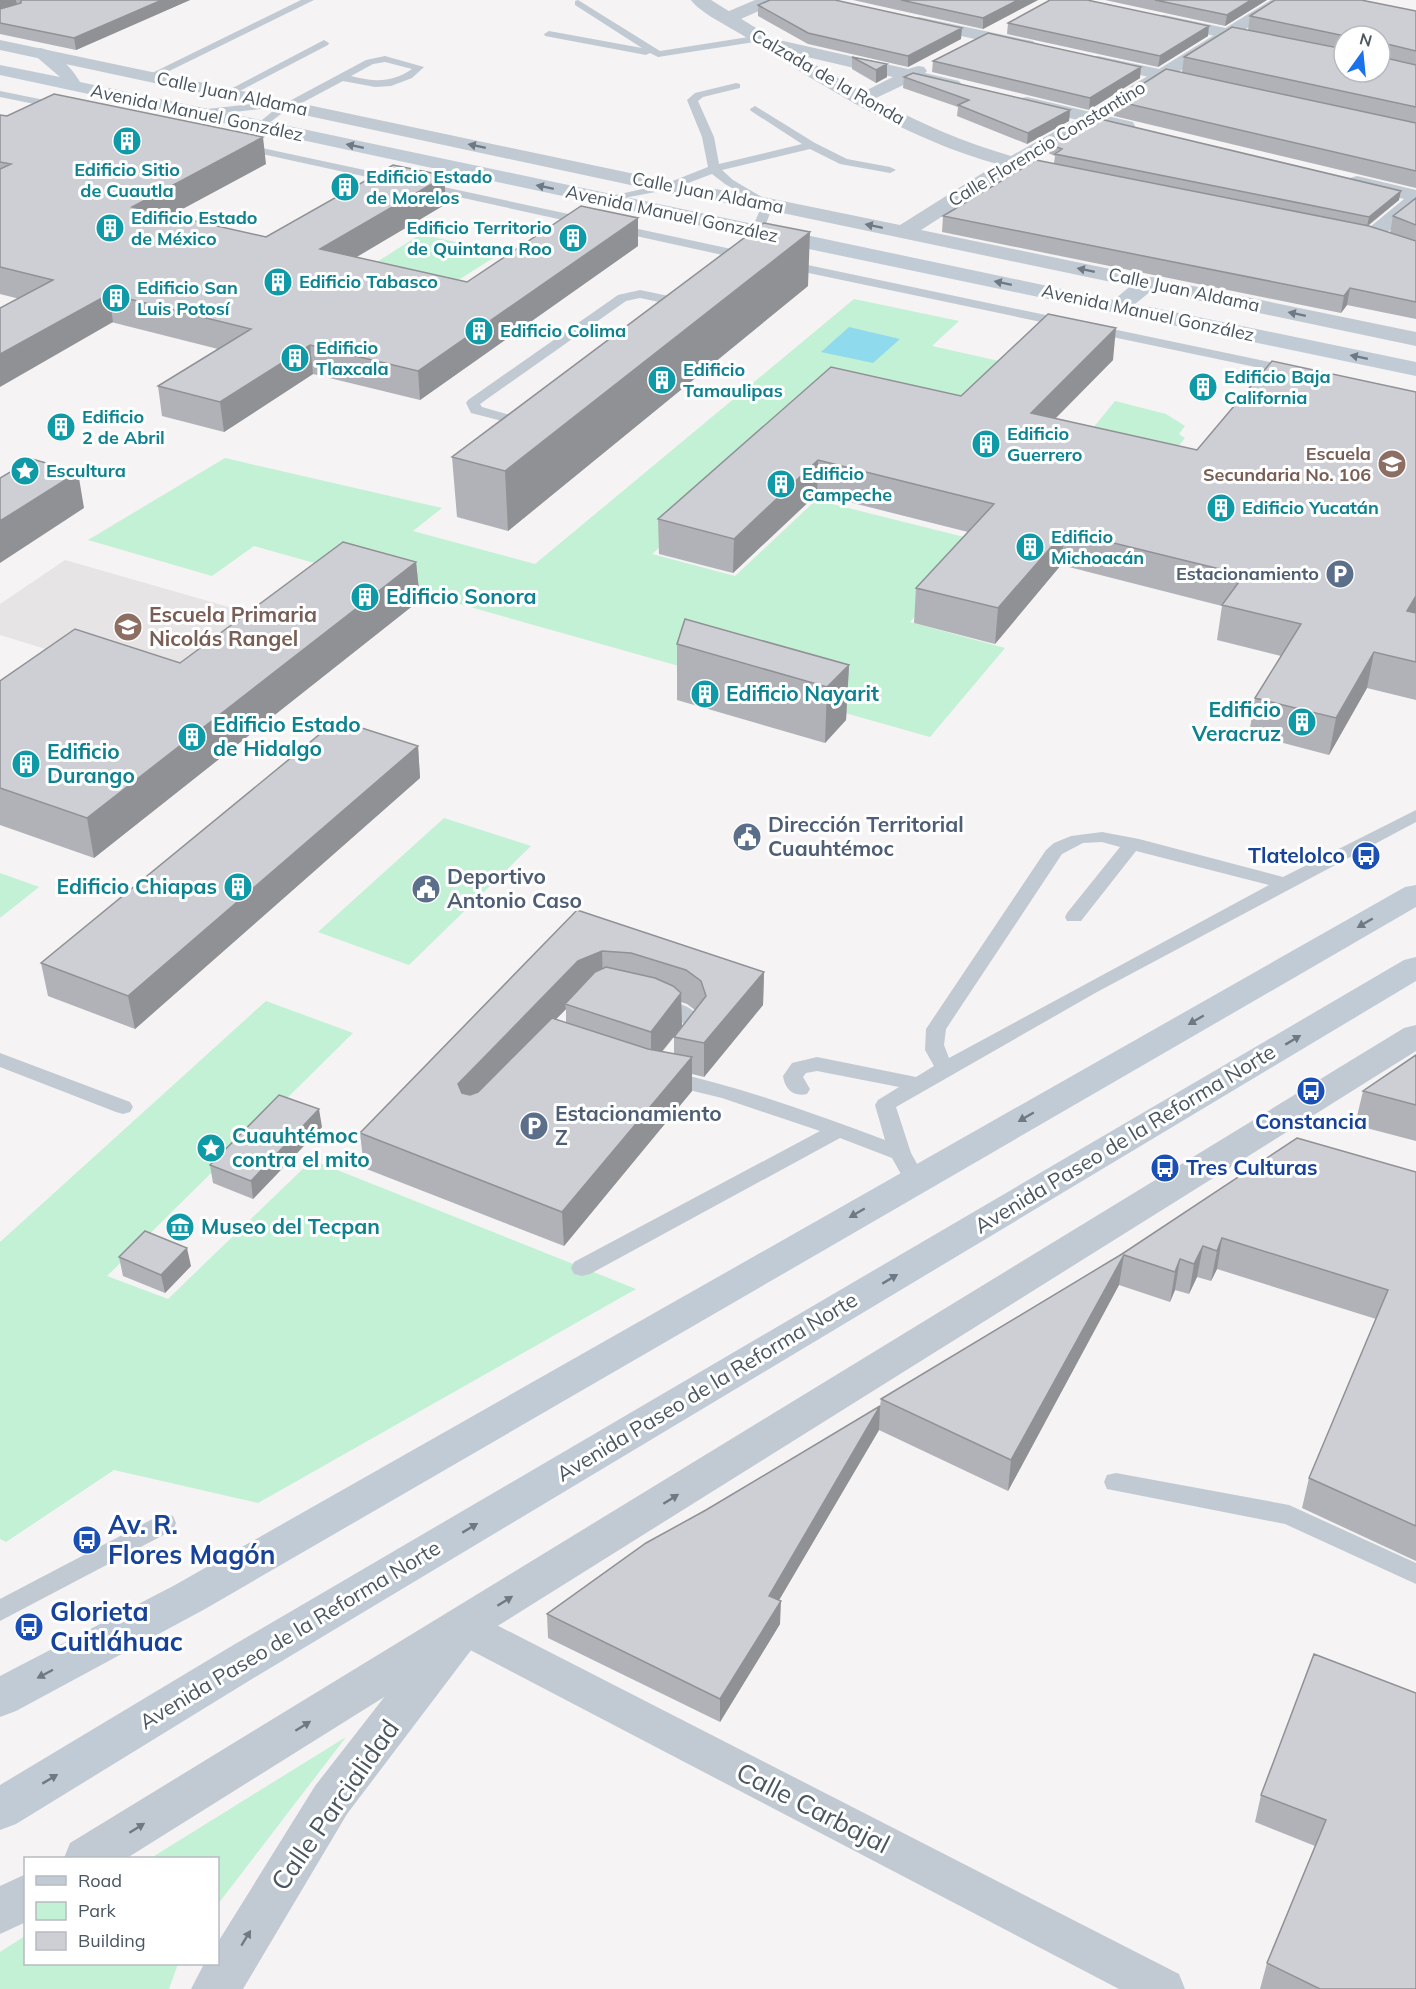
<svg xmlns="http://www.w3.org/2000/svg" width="1416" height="1989" font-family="Mulish,sans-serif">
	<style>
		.education { fill: #e6e4e5 }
		.green { fill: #c3f1d5 }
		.water { fill: #90daee }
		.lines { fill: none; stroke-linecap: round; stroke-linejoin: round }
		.service { fill: #c1cad2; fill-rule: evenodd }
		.pedestrian { fill: #c1cad2; fill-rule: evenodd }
		.minor { fill: #c1cad2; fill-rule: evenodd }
		.tertiary { fill: #c1cad2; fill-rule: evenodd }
		.secondary { fill: #c1cbd6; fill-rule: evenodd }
		.wall { fill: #b0b2b7; fill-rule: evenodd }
		.shaded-wall { fill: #909195 }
		.building { fill: #cdcfd5; stroke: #909195; stroke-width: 1.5 }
		.oneway { fill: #6e7984 }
		.oneway2 { fill: #6e7983 }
		.labels { text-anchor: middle; stroke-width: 6; stroke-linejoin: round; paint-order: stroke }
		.far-street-label { font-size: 18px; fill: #4a5661; stroke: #fff }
		.far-culture-label { font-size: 18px; font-weight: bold; fill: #0d838f; stroke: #fff; text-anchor: start }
		.far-education-label { font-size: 18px; font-weight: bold; fill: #785e54; stroke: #fff; text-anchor: end }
		.far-service-label { font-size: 18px; font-weight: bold; fill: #4e5e75; stroke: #fff; text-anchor: end }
		.culture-label { font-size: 21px; font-weight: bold; fill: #0d838f; stroke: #fff; text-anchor: start }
		.education-label { font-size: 21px; font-weight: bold; fill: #785e54; stroke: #fff; text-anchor: start }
		.service-label { font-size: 21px; font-weight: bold; fill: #4e5e75; stroke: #fff; text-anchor: start }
		.transit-label { font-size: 21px; font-weight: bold; fill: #164399; stroke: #fff; text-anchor: end }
		.street-label { font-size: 21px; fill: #4a5661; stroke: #fff }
		.near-transit-label { font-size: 26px; font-weight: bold; fill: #164399; stroke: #fff; text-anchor: start }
		.near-street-label { font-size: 26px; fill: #4a5661; stroke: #fff }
	</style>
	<rect width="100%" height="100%" fill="#f5f3f3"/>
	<path class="education" d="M65,560L267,618L175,689L0,635V604Z"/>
	<path class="green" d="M421,234L501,253L430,298L350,279Z
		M854,299L959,321L932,346L1008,363L950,419L834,393L652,554L735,576L816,500L984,542L910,622L1005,648L930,737L254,546L212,576L88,540L225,458L442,508L413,531L535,564Z
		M1115,401L1166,414L1185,426L1179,434L1185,438L1176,449L1089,433Z
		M444,818L531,846L409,965L318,932Z
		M0,873L39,887L0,918Z
		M266,1001L353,1033L107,1276L168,1299L312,1160L636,1289L258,1503L114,1470L6,1542L0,1539V1242Z
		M346,1737L218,1904V1858H151Z
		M25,1936L26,1964H178L169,1989H0V1952Z"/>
	<path class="water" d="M849,327L900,339L873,363L821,352Z"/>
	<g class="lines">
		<path class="service" d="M301,0H314L155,78L146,76Z
			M578,0L660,51L761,35L766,38L761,41L658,57L650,53L646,55L545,36L544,34L549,31L642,48L575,5V1Z
			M324,40L329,43L328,45L232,95L228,96L223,93Z
			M385,56L424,67L412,78L391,86L375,87L343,81L281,114L261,129L255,126L257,124L278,107L198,116L193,113L198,110L277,101L281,102L282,105L366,60ZM385,62L412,69C392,83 374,82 351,76L373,64Z
			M736,83L740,84V88L703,97L698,101L714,137L719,164L802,144L751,111L750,109L755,106L815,143L847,159L890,167L896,170L890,173L840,164L810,149L722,170L733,180L774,204L756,248L750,252L744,248L762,205L725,184L712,174L672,189L602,202V198L665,184L708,167L702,137L687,100L695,93Z
			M0,91L64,104L69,107L64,110L0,97Z
			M239,143L750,253L756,257L750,261L235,148L233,146Z
			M784,260L1293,367L1300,371L1293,375L780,267L778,264L780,261Z
			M640,290L688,300L689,303L683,307L640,298L626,301L480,404L482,407L510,415H536L538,418L536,421L510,423L471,413L466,403L468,400L618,295Z
			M1416,810V822L1097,992L896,1107L911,1153L926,1180L923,1185L915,1187L907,1185L892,1158L840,1138L590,1274L582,1276L574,1274L571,1268L574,1262L820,1131L722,1098L660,1083L657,1078L660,1073L667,1071C742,1087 813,1113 885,1140L875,1105L878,1100L899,1087L817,1071L806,1073L803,1077L810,1089L807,1094C794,1097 785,1090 783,1076L792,1063L817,1057L916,1077L934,1066L925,1050L926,1029L1046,850L1054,843L1071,836L1102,832L1139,839L1283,877ZM1102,842L1120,847L1067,913L1065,917L1067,921H1081L1136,851L1269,885L949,1058L944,1045L946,1029L1062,854L1083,843Z
			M656,997C674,1002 701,1006 704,1028L695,1043L688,1044L681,1043L678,1038L684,1028L683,1023C674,1016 651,1010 646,1003L649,999Z
			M0,1053L130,1102L133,1107L130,1112L123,1114L116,1112L0,1067Z
			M1116,1473L1289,1505L1416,1563V1584L1285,1524L1107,1489L1104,1482L1107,1475Z
			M164,1513L173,1516L176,1523L173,1530L0,1621V1599Z"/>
		<path class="pedestrian" d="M463,1611L477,1615L1179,1974L1185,1989H1119L449,1639L443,1627L449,1615Z"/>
		<path class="minor" d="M755,0H777L775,4L734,22H722L720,18L722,14Z
			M1164,15L1344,53V63L1158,24L1156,20L1158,16Z
			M919,17L1027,40L1033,41L1036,45L1033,49L1027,50L913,26L911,22L913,18Z
			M770,38L908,69L918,66L924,67L927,71L925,73L959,81L962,85L959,89L953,90L912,81L861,105L855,104L852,100L855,96L893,77L764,47L761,43L764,39Z
			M1098,56L1197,77L1203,78L1206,82L1203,86L1197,87L1092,65L1089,61L1092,57Z
			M1027,97L1133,122L1135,126L1133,130L1126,132L1021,106L1018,102L1021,98Z
			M1357,176L1416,190V209L1379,239H1365L1362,235L1365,231L1404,199L1350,186L1347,182L1350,178Z
			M460,1614L475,1619L482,1632L475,1645L347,1814L243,1989H191L204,1964H218V1942L315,1786L445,1619Z"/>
		<path class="tertiary" d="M691,0H711C807,59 901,125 1011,156L1086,114L1271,0H1291L1100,122L1030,161L1075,171L1078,175L1075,179L1068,181L1016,169L921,230L1416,332V346L768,210L668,193L0,50V40L668,181L768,198L900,225L997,164C905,138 824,87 744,36C730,27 700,13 691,0Z
			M1416,1025V1051L127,1858H64L70,1843L1404,1028Z
			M26,1874V1922L0,1934V1886Z"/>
		<path class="secondary" d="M41,48C57,52 72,68 80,82L1114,300C1127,290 1140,274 1158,278L1161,283L1135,304L1416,362V376L823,252L0,75V65L60,77L32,53L35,49Z
			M1416,885V907L205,1609L16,1711L0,1717V1676L175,1585L1405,887Z
			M1416,957V981L257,1676L16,1824L0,1830V1785L225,1650L1404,960Z"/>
	</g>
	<path class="wall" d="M0,0H190L76,50L0,34Z
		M853,0H1038L983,29Z
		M1105,0H1267L1225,26Z
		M758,5L961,39L908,67L808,44L758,16Z
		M1416,11V188L1114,116L1116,101L1182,72L1184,57L1248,30L1250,16ZM1344,36H1380L1344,72Z
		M1008,23L1208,36L1158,67L1007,34Z
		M852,57L887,64V77L876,83L852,69Z
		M933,61L1140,78L1089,110L932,72Z
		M904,77L1070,110L1069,121L1027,144L957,116L958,107L903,88Z
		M0,115L266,164L171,215L266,237L444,177L446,204L356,257L467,282L638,246L420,400L313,374L224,432L162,416L158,386L218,349L0,294Z
		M1049,144L1399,200L1368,226L1390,233L1393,216L1416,198V319L1347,305L1341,313L942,232L943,216L1054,163L1055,156L1048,153Z
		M808,286L508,531L457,517L452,457Z
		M1113,360L1055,419L1197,450L1416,392V700L1367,688L1329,755L1249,734L1255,698L1281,656L1217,640L1222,606L1061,565L995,644L914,623L916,588L968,532L817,494L733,573L659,554L658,519L961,396Z
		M416,562L420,600L94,858L0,825V681L180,663Z
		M677,644L849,665L846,720L825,743L677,700Z
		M418,746L420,778L135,1029L48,996L41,963Z
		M577,910L764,972L763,1005L704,1077L692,1074V1091L564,1246L364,1168L360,1133ZM681,1002L687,1004L695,1010L682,1026ZM566,1009V1023L556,1019ZM674,1037V1054L662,1052Z
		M1416,1055V1141L1355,1125L1363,1091Z
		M322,1127L253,1199L213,1183L210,1165Z
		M1416,1172V1561L1302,1508L1309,1478L1376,1319L1217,1269L1211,1281L1197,1277L1189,1294L1175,1290L1170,1302L1119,1285L1008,1491L879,1430L779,1600L780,1624L720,1722L548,1638L547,1614L706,1510L880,1406L881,1399L1122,1254Z
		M119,1257L191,1266L165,1293L123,1276Z
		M1416,1693V1989H1260L1267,1963L1315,1846L1255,1822L1261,1795Z"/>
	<path class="shaded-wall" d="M0,0H16L17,6L0,11Z
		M162,0H190L76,50L74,38Z
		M1018,0H1038L983,29V18Z
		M1251,0H1267L1225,26L1227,15Z
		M1209,26L1208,36L1158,67L1160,56Z
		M962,28L961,39L908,67V56Z
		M887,64V77L876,83V70Z
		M1141,67L1140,78L1089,110L1090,98Z
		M1070,110L1069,121L1027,144L1028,133Z
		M263,137L266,164L136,234L132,207Z
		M444,177L446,204L323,277L320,249Z
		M1401,191L1399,200L1367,226L1369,217Z
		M638,218V246L420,400L418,371Z
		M810,232L808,286L508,531L505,471Z
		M1350,288L1347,305L1341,313L1344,296Z
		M109,294L113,322L0,387V354Z
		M1116,328L1113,360L1028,446L1031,413Z
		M310,345L313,374L224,432L220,402Z
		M818,460L817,494L733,573L734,539Z
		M78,472L84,508L0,563V521Z
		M1065,531L1061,565L995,644L998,608Z
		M416,562L420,600L94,858L87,818Z
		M1416,596V619L1407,611Z
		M1374,652L1367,688L1329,755L1336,718Z
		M849,665L846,720L825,743L827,687Z
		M418,746L420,778L135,1029L128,996Z
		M602,951L603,984L565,1004L566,1009L460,1118L458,1084L578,961Z
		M764,972L763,1005L704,1077V1043Z
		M681,993L682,1026L651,1065V1032Z
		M692,1057V1091L564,1246L562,1212Z
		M319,1109L322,1127L253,1199L251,1181Z
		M1222,1238L1217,1269L1211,1281L1217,1251Z
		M1203,1246L1197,1277L1189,1294L1194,1264Z
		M187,1248L191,1266L165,1293L161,1275Z
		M1124,1255L1119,1285L1008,1491L1011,1460Z
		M1180,1259L1175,1290L1170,1302L1175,1272Z
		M880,1406L879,1430L768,1619L769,1596Z
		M781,1601L780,1624L720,1722V1699Z"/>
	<path class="building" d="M21,0H162L74,38L0,23V9L21,3Z
		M770,0H835L962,28L908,56L808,33L758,5Z
		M901,0H1018L983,18Z
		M1050,0H1087L1209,26L1160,56L1008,23Z
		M1155,0H1251L1227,15Z
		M1275,0H1361L1416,11V51L1383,43L1380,45L1381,57L1416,65V107L1184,57L1232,27L1344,49V72H1380V36H1345L1250,16Z
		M988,33L1141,67L1090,98L933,61Z
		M852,57L887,64L876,70Z
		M1166,69L1416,123V171L1116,101Z
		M913,73L1070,110L1028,133L958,105L969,100L904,77Z
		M54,94L263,137L132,207L266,237L393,165L437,174L444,177L320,249L467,282L581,206L638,218L418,371L310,345L220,402L158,386L251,329L109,294L0,354V308L53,280L0,267V169L11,164L0,162V115L7,116Z
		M1096,118L1401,191L1369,217L1055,154L1062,149L1049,144Z
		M1036,160L1369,226L1416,241V302L1350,288L1344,296L943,216Z
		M1416,198V225L1393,216Z
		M764,223L810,232L505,471L452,457Z
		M1048,314L1116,328L1031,413L1197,450L1272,361L1416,392V596L1407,611L1416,613V662L1374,652L1336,718L1255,698L1301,624L1222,605L1244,575L1065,531L998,608L916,588L994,504L818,460L734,539L658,519L831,367L961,396Z
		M32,459L78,472L0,521V478Z
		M343,542L416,562L87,818L0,788V681L75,629L180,663Z
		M685,619L849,665L827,687L677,644Z
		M337,720L418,746L128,996L41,963Z
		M577,910L764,972L704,1043L674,1037L706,996L701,981L686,970L631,953L602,951L578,961L458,1084L462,1093L470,1095L478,1092L552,1018L648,1049L692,1057L562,1212L360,1133Z
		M606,967L655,978L673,986L681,993L651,1032L565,1004L595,972Z
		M1416,1055V1105L1363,1091Z
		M279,1095L319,1109L251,1181L210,1165Z
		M1297,1138L1416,1172V1526L1309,1478L1388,1290L1222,1238L1217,1251L1203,1246L1194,1264L1180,1259L1175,1272L1124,1255L1011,1460L881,1399L1122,1254Z
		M145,1231L187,1248L161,1275L119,1257Z
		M880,1406L769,1596L781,1601L720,1699L547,1614L646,1543L706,1510Z
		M1314,1654L1416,1693V1989H1320L1267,1963L1326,1820L1261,1795Z"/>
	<defs><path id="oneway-solid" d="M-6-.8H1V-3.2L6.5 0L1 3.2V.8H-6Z" transform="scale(1.5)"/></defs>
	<g class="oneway">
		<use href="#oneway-solid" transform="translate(355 146) rotate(-168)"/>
		<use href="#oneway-solid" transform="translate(545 187) rotate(-168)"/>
		<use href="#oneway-solid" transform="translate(1003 283) rotate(-168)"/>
		<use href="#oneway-solid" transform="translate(1359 357) rotate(-168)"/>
		<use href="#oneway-solid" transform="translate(1365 923) rotate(150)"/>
		<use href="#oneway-solid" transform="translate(1196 1020) rotate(150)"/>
		<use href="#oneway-solid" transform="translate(1293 1040) rotate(-31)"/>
		<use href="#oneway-solid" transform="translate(1026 1117) rotate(150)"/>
		<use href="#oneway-solid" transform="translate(857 1213) rotate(150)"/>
		<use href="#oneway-solid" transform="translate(890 1279) rotate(-31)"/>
		<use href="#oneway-solid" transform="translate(470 1528) rotate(-31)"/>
		<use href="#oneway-solid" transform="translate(45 1674) rotate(152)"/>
		<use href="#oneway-solid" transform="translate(50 1779) rotate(-31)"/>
	</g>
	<g class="oneway2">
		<use href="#oneway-solid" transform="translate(477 146) rotate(-168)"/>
		<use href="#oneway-solid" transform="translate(874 226) rotate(-168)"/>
		<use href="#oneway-solid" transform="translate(1086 270) rotate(-168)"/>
		<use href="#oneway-solid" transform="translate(1297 314) rotate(-168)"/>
		<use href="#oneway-solid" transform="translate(671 1499) rotate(-32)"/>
		<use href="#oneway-solid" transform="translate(505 1601) rotate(-32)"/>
		<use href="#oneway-solid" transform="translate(303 1726) rotate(-32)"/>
		<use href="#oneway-solid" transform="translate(137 1828) rotate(-32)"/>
		<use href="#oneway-solid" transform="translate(246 1938) rotate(-59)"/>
	</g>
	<defs>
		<g id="building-disc" transform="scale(1.5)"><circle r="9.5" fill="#0f9aa8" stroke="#fff"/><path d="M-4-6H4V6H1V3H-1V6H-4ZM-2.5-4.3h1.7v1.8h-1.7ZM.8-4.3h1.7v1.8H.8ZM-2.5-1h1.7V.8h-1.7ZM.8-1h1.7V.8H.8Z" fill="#fff"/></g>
		<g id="school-disc" transform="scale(1.5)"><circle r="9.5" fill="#8d6e63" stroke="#fff"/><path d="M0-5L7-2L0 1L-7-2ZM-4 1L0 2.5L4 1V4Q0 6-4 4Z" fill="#fff"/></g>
		<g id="sight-disc" transform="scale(1.5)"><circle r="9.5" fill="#0f9aa8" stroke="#fff"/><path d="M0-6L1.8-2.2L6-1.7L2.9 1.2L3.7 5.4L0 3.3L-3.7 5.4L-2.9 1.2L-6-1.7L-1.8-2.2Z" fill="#fff"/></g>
		<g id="parking-disc" transform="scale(1.5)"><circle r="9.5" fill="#5c6f8a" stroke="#fff"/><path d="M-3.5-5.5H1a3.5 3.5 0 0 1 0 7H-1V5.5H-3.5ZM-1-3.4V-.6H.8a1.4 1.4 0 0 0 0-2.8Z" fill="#fff"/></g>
		<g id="civic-disc" transform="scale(1.5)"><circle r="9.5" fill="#5c6f8a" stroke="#fff"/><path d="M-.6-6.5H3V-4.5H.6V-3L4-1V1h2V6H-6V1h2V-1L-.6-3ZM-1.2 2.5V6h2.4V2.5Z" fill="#fff"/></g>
		<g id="bus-disc" transform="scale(1.5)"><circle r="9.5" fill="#1a4fb4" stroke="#fff"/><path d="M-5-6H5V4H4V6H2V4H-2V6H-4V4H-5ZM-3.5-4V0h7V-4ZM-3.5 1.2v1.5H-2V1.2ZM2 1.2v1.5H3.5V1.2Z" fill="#fff"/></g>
		<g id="museum-disc" transform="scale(1.5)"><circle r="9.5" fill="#0f9aa8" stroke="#fff"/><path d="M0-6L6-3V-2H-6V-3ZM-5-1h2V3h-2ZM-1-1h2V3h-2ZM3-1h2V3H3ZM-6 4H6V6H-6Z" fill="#fff"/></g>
	</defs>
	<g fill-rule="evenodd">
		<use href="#building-disc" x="127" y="141"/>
		<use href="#building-disc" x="345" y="187"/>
		<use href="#building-disc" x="110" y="228"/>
		<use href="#building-disc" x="573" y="238"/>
		<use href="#building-disc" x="278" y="282"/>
		<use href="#building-disc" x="116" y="298"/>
		<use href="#building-disc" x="479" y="331"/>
		<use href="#building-disc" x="295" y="358"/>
		<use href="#building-disc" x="662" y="380"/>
		<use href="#building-disc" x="1203" y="387"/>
		<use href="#building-disc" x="61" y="427"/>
		<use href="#building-disc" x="986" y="444"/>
		<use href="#school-disc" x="1392" y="464"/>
		<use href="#sight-disc" x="25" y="471"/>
		<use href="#building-disc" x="781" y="484"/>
		<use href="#building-disc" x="1221" y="508"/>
		<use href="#building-disc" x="1030" y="547"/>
		<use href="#parking-disc" x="1340" y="574"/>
		<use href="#building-disc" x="365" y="597"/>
		<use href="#school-disc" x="128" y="627"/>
		<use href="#building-disc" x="705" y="694"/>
		<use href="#building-disc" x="1302" y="722"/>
		<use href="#building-disc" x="192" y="737"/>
		<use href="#building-disc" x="26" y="764"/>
		<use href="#civic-disc" x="747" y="837"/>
		<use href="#bus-disc" x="1366" y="856"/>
		<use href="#building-disc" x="238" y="887"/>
		<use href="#civic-disc" x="426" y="889"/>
		<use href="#bus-disc" x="1311" y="1091"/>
		<use href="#parking-disc" x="534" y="1126"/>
		<use href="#sight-disc" x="211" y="1148"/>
		<use href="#bus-disc" x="1165" y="1168"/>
		<use href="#museum-disc" x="180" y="1227"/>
		<use href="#bus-disc" x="87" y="1540"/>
		<use href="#bus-disc" x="29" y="1627"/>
	</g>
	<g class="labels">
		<g class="far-street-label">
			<text transform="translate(828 77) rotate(30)" y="6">Calzada de la Ronda</text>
			<text transform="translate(232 94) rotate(12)" y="6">Calle Juan Aldama</text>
			<text transform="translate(197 113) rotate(12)" y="6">Avenida Manuel González</text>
			<text transform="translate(1047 144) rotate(-31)" y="6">Calle Florencio Constantino</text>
			<text transform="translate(708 193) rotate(11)" y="6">Calle Juan Aldama</text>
			<text transform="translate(672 214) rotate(12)" y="6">Avenida Manuel González</text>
			<text transform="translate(1184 290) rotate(12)" y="6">Calle Juan Aldama</text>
			<text transform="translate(1148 313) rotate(12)" y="6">Avenida Manuel González</text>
		</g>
		<g class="far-culture-label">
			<text x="127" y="176" text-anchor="middle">Edificio Sitio<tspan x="127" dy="21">de Cuautla</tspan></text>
			<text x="366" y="183">Edificio Estado<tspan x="366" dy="21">de Morelos</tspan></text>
			<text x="131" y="224">Edificio Estado<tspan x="131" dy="21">de México</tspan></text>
			<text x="552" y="234" text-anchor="end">Edificio Territorio<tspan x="552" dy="21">de Quintana Roo</tspan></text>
			<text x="299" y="288">Edificio Tabasco</text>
			<text x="137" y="294">Edificio San<tspan x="137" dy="21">Luis Potosí</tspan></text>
			<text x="500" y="337">Edificio Colima</text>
			<text x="316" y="354">Edificio<tspan x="316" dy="21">Tlaxcala</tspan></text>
			<text x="683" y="376">Edificio<tspan x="683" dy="21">Tamaulipas</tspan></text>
			<text x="1224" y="383">Edificio Baja<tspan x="1224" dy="21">California</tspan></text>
			<text x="82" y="423">Edificio<tspan x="82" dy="21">2 de Abril</tspan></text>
			<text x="1007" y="440">Edificio<tspan x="1007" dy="21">Guerrero</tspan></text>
			<text x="46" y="477">Escultura</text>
			<text x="802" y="480">Edificio<tspan x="802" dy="21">Campeche</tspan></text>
			<text x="1242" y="514">Edificio Yucatán</text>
			<text x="1051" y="543">Edificio<tspan x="1051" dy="21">Michoacán</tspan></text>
		</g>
		<g class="far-education-label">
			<text x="1371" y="460">Escuela<tspan x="1371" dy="21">Secundaria No. 106</tspan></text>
		</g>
		<g class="far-service-label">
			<text x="1319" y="580">Estacionamiento</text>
		</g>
		<g class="culture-label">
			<text x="386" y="604">Edificio Sonora</text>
			<text x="726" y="701">Edificio Nayarit</text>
			<text x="1281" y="717" text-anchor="end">Edificio<tspan x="1281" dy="24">Veracruz</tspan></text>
			<text x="213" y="732">Edificio Estado<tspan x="213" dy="24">de Hidalgo</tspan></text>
			<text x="47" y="759">Edificio<tspan x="47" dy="24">Durango</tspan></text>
			<text x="217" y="894" text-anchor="end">Edificio Chiapas</text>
			<text x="232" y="1143">Cuauhtémoc<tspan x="232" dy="24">contra el mito</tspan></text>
			<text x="201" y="1234">Museo del Tecpan</text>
		</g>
		<g class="education-label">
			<text x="149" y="622">Escuela Primaria<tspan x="149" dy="24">Nicolás Rangel</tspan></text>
		</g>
		<g class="service-label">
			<text x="768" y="832">Dirección Territorial<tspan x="768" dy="24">Cuauhtémoc</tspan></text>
			<text x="447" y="884">Deportivo<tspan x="447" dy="24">Antonio Caso</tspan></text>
			<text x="555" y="1121">Estacionamiento<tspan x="555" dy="24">Z</tspan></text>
		</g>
		<g class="transit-label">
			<text x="1345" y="863">Tlatelolco</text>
			<text x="1311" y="1129" text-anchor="middle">Constancia</text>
			<text x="1186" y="1175" text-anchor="start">Tres Culturas</text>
		</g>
		<g class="street-label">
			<text transform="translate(1125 1139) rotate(-31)" y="7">Avenida Paseo de la Reforma Norte</text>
			<text transform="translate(707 1387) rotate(-31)" y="7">Avenida Paseo de la Reforma Norte</text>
			<text transform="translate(290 1635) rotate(-31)" y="7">Avenida Paseo de la Reforma Norte</text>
		</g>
		<g class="near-transit-label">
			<text x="108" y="1534">Av. R.<tspan x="108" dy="30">Flores Magón</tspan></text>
			<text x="50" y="1621">Glorieta<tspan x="50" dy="30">Cuitláhuac</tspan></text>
		</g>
		<g class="near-street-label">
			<text transform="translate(335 1805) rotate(-55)" y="9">Calle Parcialidad</text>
			<text transform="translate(813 1808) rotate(27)" y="9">Calle Carbajal</text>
		</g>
	</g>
	<rect x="24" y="1857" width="195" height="108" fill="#ffffff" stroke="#b7bbc0" stroke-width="1.5"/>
	<rect x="36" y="1876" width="30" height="9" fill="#c1cbd6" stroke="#b7bbc0" stroke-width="1.5"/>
	<text x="78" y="1887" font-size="18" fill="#4a5661">Road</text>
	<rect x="36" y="1902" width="30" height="18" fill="#c3f1d5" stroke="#b7bbc0" stroke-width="1.5"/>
	<text x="78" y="1917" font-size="18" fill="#4a5661">Park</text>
	<rect x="36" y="1932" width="30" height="18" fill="#cdcfd5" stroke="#b7bbc0" stroke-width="1.5"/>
	<text x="78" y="1947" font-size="18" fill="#4a5661">Building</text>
	<g transform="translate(1362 54) rotate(15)"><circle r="28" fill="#ffffff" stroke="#b7bbc0" stroke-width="1.5"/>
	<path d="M0-4.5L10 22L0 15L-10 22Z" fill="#1a73e8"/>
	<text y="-9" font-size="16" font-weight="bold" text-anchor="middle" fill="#4a5661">N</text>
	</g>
</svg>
